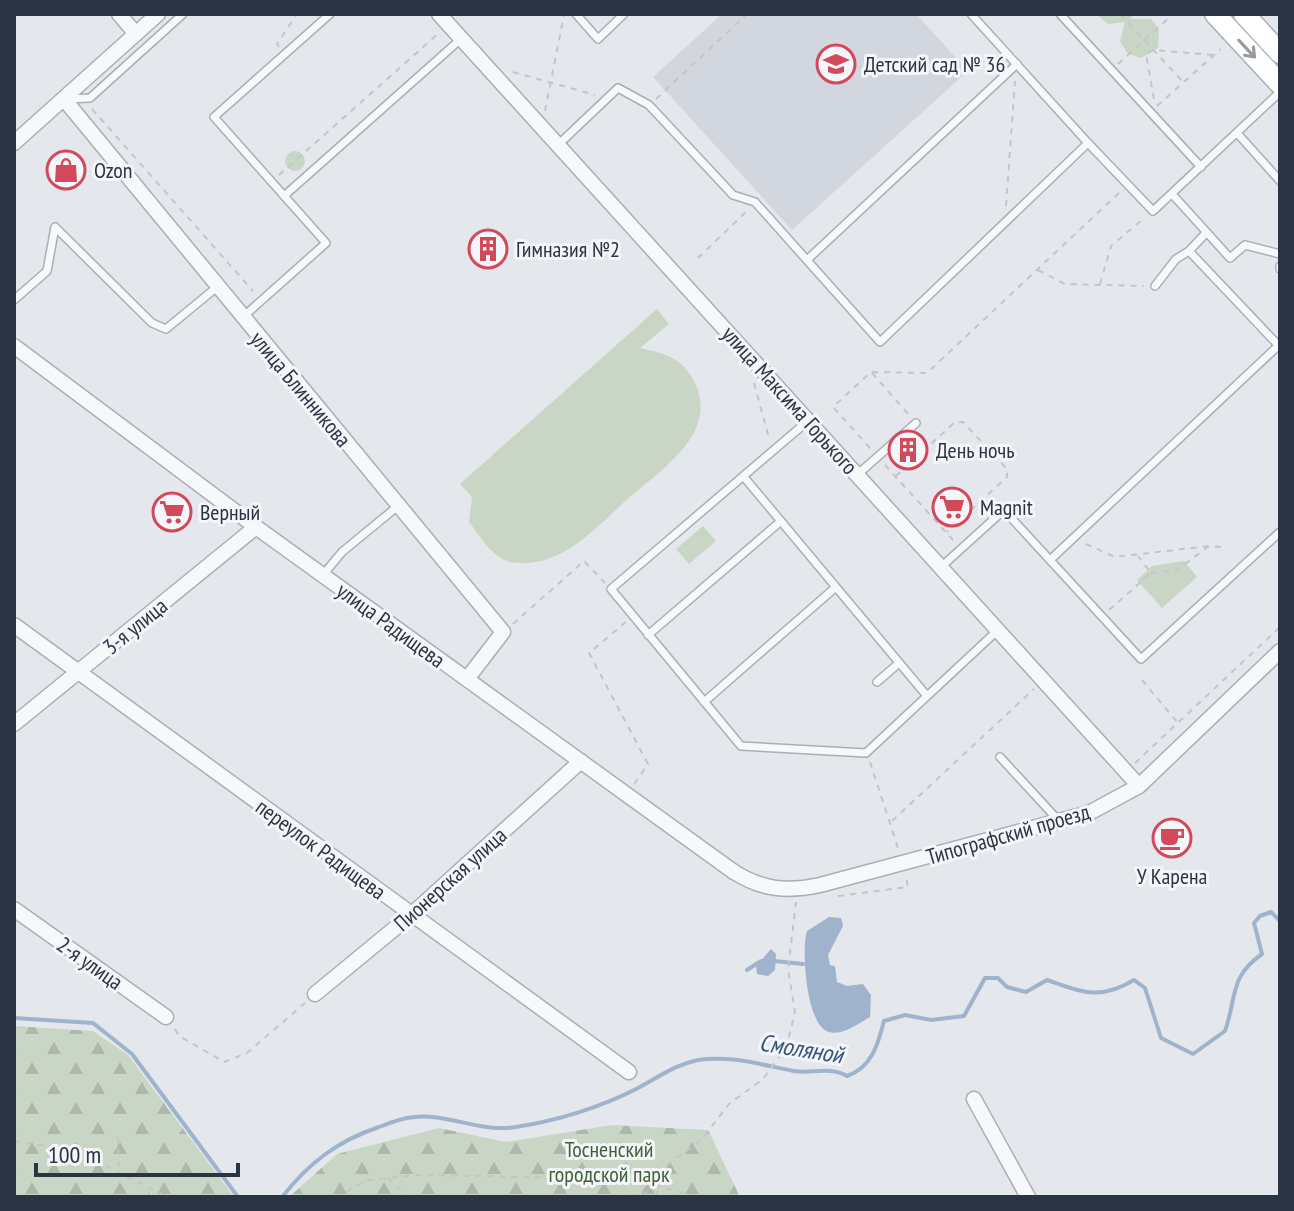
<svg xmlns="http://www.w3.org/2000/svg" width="1294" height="1211" font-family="'PT Sans Narrow',sans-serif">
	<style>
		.built { fill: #d2d6de }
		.green { fill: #c9d6c5 }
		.forest { fill: url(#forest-firs) }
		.water { fill: #9fb4cc }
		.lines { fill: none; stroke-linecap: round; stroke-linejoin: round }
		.stream { stroke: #9fb4cc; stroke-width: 4 }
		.service-casing { stroke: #a9aeb7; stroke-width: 10 }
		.minor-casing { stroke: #a9aeb7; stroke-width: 17 }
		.secondary-casing { stroke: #a9aeb7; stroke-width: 23 }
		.path { stroke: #c2c5cb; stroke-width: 2; stroke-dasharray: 6 6; stroke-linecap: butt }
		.service { stroke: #f7f8fa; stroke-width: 7 }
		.minor { stroke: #f7f8fa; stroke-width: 14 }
		.secondary { stroke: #fff; stroke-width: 20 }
		.oneway { stroke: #959aa2 }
		.labels { text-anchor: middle; stroke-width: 6; stroke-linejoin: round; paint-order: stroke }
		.poi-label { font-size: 22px; fill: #2b3445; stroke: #f4f6f9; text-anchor: start }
		.street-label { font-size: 22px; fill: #2b3445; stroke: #f4f6f9 }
		.park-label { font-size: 22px; fill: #3f6138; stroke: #f4f6f9 }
		.water-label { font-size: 24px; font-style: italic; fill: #34527a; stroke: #f4f6f9 }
	</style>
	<defs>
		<pattern id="forest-firs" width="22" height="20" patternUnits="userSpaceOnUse" patternTransform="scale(2)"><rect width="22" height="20" fill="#c9d6c5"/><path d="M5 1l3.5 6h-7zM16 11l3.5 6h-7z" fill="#adb8ab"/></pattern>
	</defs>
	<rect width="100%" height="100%" fill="#e4e7ec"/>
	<path class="built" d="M722,14H916L968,71L792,230L653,77Z"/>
	<path class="green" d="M1096,14H1133L1130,19H1151L1159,29L1158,48L1141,58L1127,53L1120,41L1125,22L1108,24Z
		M285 161a10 10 0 1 1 20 0a10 10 0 1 1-20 0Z
		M657,309L669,324L640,348C663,353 682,357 694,381C720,432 664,467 630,497C598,525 565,566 518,563C494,562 483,540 469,522L472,497L460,484Z
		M703,526L716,541L689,564L676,549Z
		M1184,561L1197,577L1162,608L1137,580L1152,566Z"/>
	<path class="forest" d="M14,1026L93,1031L128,1055L234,1197H14Z
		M612,1125L708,1130L740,1197H289L337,1154L439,1128L506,1142Z"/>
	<path class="water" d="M829,917L841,918L843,926L828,955L830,965L835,966L837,982L847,986L863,984L871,995L870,1017C859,1023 843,1036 829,1032C806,1026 801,950 807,931Z
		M771,949L776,954L775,970L768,976L757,974L756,966Z"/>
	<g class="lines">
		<path class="stream" d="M774,961L803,964
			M747,970L761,961
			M14,1018L93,1023L132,1054L238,1197
			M282,1197C309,1163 337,1141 379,1127C389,1123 402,1118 414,1117C446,1113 481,1133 516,1127C556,1121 602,1107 638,1088C659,1077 674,1065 698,1060C732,1055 761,1065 794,1071C813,1074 829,1066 847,1076C871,1068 878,1045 884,1021L905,1015L931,1020L964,1016L985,978H998L1007,987L1026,992L1047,980C1082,992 1099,1001 1134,980L1145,988L1161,1038L1193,1054L1225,1031C1237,997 1229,977 1262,954L1254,923L1260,916L1271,912L1280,921"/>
		<g class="service-casing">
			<path id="service" d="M576,14L598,39L624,14
				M1060,14L1201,167
				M66,99L90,98L183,14
				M1237,133L1280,181
				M1088,143L1153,211L1280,92
				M559,144L618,88L649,105L733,195L755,202L880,342L1088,143L971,14
				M1172,194L1230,258L1245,245L1280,254
				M284,196L462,38
				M1206,233L1189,251L1280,347
				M807,260L1017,64
				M1280,266V269
				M1155,286L1176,259L1189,251
				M14,300L47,271L55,227L152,323L166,329L217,287
				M244,316L326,243L214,117L330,14
				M809,420L611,589L741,746L866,753L998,630
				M858,474L916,423
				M744,477L927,696
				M1050,560L1279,345
				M941,567L1004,510L1141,659L1280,532
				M323,575L342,552L398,506
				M648,635L781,521
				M877,682L899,663
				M704,702L836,587
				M1000,757L1058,820"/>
		</g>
		<g class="minor-casing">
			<path id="minor" d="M119,14L136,34
				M439,14L1139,786
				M64,99L503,632L467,679
				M14,143L158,14
				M14,346L256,527L734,872C763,890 787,892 820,885L1089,813L1139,786L1280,651
				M14,625L629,1072
				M14,724L256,527
				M14,909L166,1017
				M315,994L411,915L581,761
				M974,1099L1028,1197"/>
		</g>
		<g class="secondary-casing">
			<path id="secondary" d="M1215,14L1280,84
				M1244,14L1280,53"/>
		</g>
		<path class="path" d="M1120,14L1185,84
			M279,47L277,44L297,14
			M1118,64L1173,14
			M513,72L595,95
			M656,99L747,14
			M1154,99L1146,54L1153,50L1214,55
			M1157,106L1221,49
			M92,109L253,291
			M545,111L564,15
			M279,175L439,33
			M1006,206L1015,81
			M698,258L746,212
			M1038,270L1065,284L1144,286
			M1100,284L1111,246L1143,219
			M1279,359L1280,390
			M872,373L910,416
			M754,383L769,438
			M870,448L833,407L871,372L927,373L1121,191
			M885,465L953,540
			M896,476L955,422H963L1007,469V477L947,532
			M1086,544L1115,557L1209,546
			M1151,573L1177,570L1209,546L1221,547
			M1109,610L1151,573L1138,556
			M626,622L589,653L648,764L634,784
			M513,624L584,561L605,583
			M1142,680L1177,722
			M870,762L899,851
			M1135,763L1280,627
			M892,821L1034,689
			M838,896L908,887L906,877
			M175,1029L179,1036L224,1062L247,1053L305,1003
			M118,1137L119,1170
			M14,1141L78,1151L167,1197
			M388,1178L407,1197
			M631,1179L662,1166
			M149,1197V1189
			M336,1197L368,1180L416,1175L630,1179L699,1197
			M618,1197L645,1194L654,1184
			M657,1197L658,1172L701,1140L729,1104L763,1079L786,1048L795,1012L788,969L796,902"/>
		<use href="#service" class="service"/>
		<use href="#minor" class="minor"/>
		<use href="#secondary" class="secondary"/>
	</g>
	<defs><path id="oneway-shaft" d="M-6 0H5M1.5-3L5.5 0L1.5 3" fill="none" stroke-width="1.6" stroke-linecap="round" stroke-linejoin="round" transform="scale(2)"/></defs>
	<use class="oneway" href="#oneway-shaft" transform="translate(1247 49) rotate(47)"/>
	<defs>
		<g id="school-ring" transform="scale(2)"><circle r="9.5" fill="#f4f6f9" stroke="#d1495b" stroke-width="1.5"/><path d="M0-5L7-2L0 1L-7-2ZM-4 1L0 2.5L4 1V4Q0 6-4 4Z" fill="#d1495b"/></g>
		<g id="shop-ring" transform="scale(2)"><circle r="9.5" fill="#f4f6f9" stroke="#d1495b" stroke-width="1.5"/><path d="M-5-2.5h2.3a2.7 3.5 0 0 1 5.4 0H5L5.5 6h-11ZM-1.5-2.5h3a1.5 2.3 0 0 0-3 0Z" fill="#d1495b"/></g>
		<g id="building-ring" transform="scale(2)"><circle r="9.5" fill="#f4f6f9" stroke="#d1495b" stroke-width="1.5"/><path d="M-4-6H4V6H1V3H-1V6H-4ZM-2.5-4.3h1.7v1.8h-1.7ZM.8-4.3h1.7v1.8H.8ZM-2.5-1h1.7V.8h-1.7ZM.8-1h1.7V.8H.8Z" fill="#d1495b"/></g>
		<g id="supermarket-ring" transform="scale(2)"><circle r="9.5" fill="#f4f6f9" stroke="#d1495b" stroke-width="1.5"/><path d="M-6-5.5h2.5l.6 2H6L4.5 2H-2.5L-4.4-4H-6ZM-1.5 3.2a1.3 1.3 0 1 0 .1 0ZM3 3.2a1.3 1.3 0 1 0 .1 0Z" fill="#d1495b"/></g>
		<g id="cafe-ring" transform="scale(2)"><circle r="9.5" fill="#f4f6f9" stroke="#d1495b" stroke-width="1.5"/><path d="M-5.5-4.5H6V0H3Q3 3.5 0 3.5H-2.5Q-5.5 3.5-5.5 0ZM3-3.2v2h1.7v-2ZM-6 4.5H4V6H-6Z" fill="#d1495b"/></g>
	</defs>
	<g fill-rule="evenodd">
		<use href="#school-ring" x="836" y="64"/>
		<use href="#shop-ring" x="66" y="170"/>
		<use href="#building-ring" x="488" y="249"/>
		<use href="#building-ring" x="908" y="450"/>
		<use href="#supermarket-ring" x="952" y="507"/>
		<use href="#supermarket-ring" x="172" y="512"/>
		<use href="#cafe-ring" x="1172" y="838"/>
	</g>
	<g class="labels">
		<g class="poi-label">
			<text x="864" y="72">Детский сад № 36</text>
			<text x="94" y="178">Ozon</text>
			<text x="516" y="257">Гимназия №2</text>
			<text x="936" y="458">День ночь</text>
			<text x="980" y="515">Magnit</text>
			<text x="200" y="520">Верный</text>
			<text x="1172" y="884" text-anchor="middle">У Карена</text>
		</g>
		<g class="street-label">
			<text transform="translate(301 389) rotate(50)" y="8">улица Блинникова</text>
			<text transform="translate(790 400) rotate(48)" y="8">улица Максима Горького</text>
			<text transform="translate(391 625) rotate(36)" y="8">улица Радищева</text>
			<text transform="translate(135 626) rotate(-39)" y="8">3-я улица</text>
			<text transform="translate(1008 834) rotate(-16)" y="8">Типографский проезд</text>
			<text transform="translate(321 849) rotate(36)" y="8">переулок Радищева</text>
			<text transform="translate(450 879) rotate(-42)" y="8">Пионерская улица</text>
			<text transform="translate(90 963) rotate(35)" y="8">2-я улица</text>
		</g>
		<g class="park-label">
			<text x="609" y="1157">Тосненский<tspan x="609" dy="25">городской парк</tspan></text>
		</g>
		<g class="water-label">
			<text transform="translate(801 1049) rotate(9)" y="8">Смоляной</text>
		</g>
	</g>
	<rect width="1294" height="1211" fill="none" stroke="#2b3445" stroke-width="32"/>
	<path d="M36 1163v12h202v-12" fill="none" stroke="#2b3445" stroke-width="4"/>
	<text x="48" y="1163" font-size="24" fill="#2b3445" stroke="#f4f6f9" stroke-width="6" paint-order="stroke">100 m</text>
</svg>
